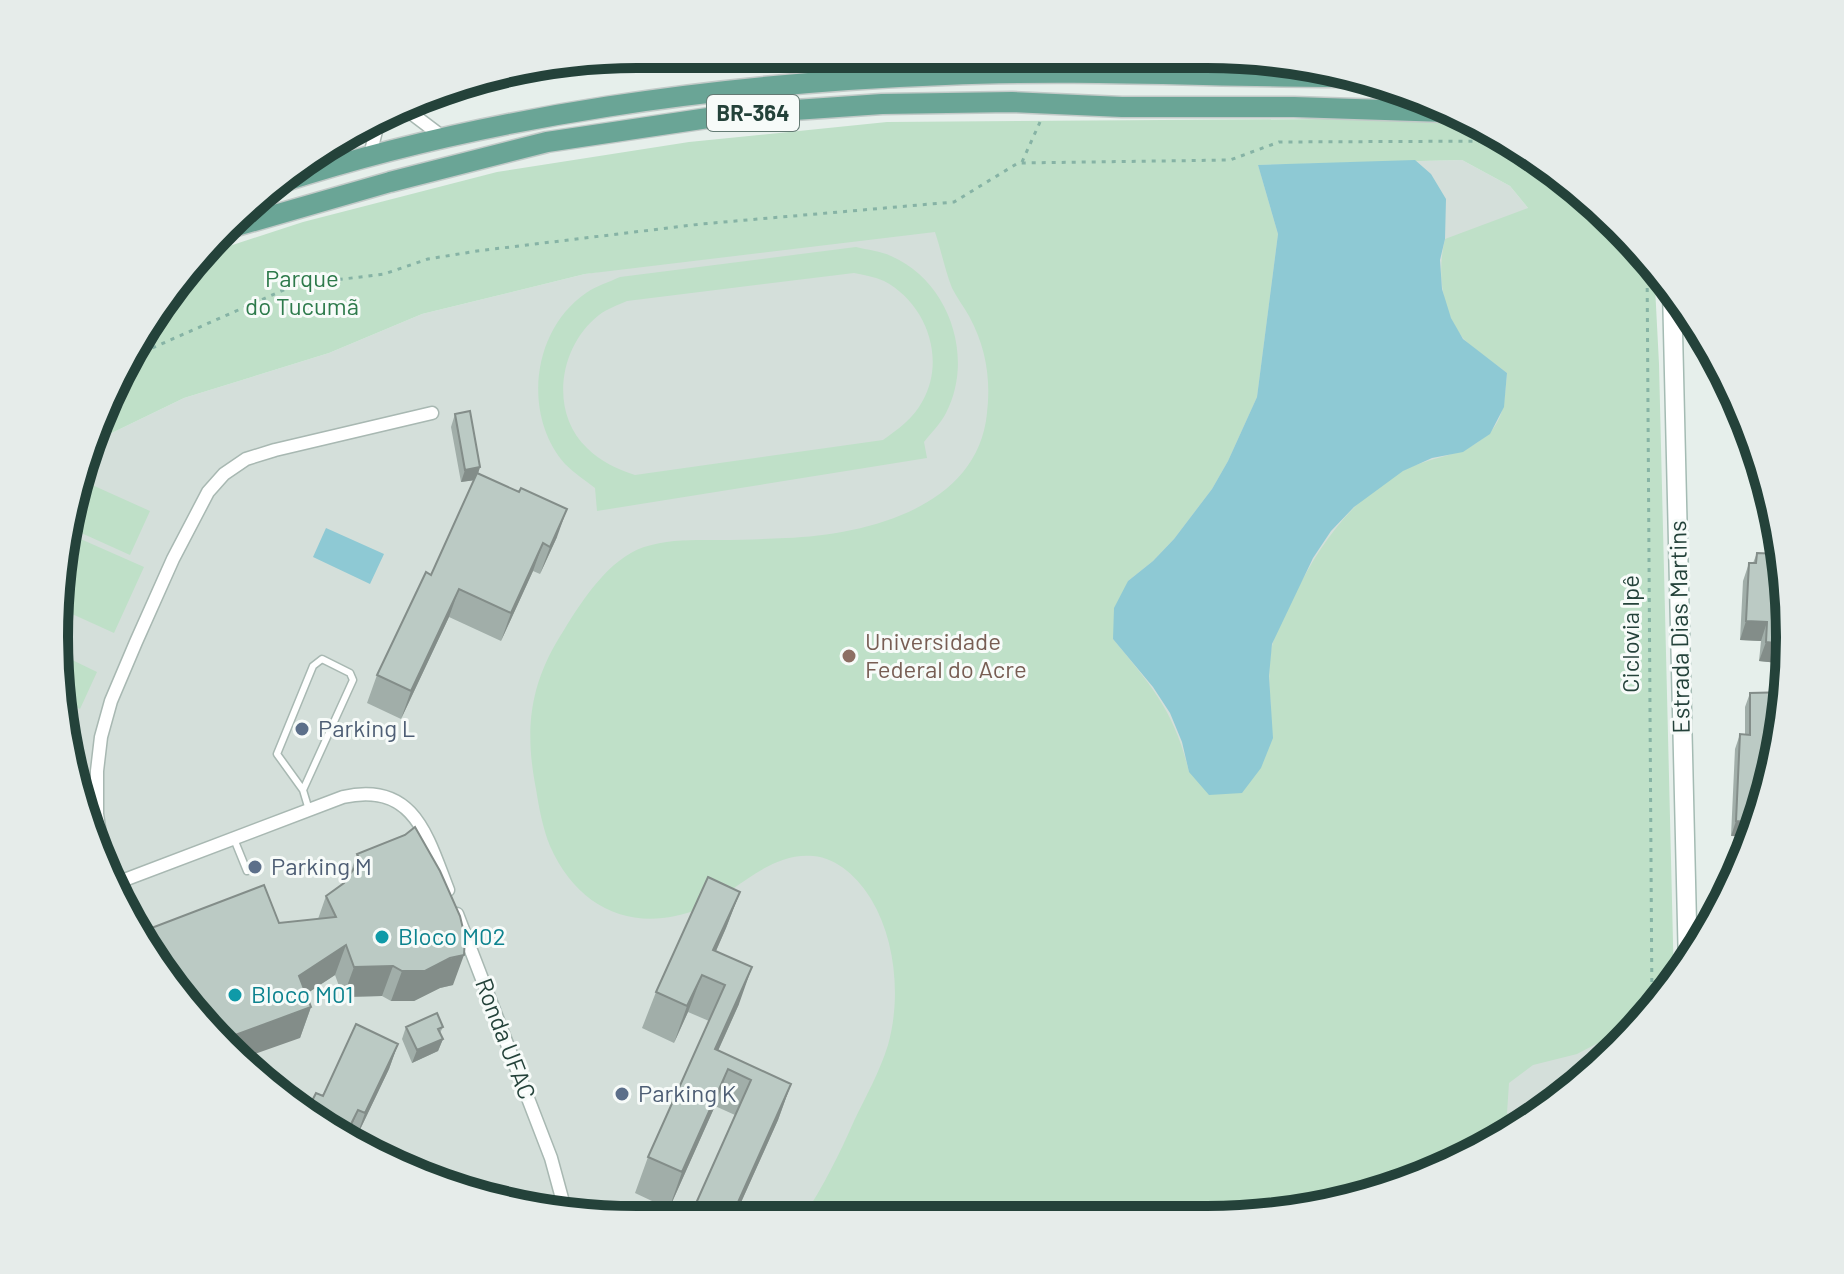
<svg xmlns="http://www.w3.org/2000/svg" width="1844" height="1274" font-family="Barlow,sans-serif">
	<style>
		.built { fill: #d4dfda }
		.green { fill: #bfe0c8; fill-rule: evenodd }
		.water { fill: #8ec9d4 }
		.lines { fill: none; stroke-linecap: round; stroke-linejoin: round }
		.lane-casing { stroke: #a8b8b2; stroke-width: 9 }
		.street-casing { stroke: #a8b8b2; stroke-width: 15 }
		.secondary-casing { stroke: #a4bbb3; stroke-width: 21 }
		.primary-casing { stroke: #c2cac8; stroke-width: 23 }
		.path { stroke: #86b3a5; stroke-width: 3; stroke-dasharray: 4 6; stroke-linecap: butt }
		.lane { stroke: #fff; stroke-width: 6 }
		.street { stroke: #fff; stroke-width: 12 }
		.secondary { stroke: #fff; stroke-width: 18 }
		.primary { stroke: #6aa596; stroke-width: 20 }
		.wall { fill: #a1aea9 }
		.shaded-wall { fill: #838d89 }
		.building { fill: #bbcac4; stroke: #838d89; stroke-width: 2 }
		.education-dot { fill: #8d6e63; stroke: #f7fbf9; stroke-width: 3 }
		.service-dot { fill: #5c6f8a; stroke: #f7fbf9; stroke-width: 3 }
		.culture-dot { fill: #0f9aa8; stroke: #f7fbf9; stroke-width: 3 }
		.labels { text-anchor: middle; stroke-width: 6; stroke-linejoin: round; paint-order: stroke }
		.shield { fill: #f7fbf9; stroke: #637a73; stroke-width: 2 }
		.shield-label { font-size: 22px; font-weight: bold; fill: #24423a }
		.park-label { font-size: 24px; fill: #2d7a4b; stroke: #f7fbf9 }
		.street-label { font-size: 24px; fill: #24423a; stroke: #f7fbf9 }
		.education-label { font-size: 24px; fill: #785e54; stroke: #f7fbf9; text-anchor: start }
		.service-label { font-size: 24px; fill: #4e5e75; stroke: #f7fbf9; text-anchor: start }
		.culture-label { font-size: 24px; fill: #0d838f; stroke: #f7fbf9; text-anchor: start }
		.rim { fill: none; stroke: #24423a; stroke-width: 10 }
	</style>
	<rect width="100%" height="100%" fill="#e6efeb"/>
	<path class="built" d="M1462,160L1510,186L1528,208L1635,514L1640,1023L1619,1050L1465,1160L1320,1209L637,1220L523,1209L413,1175L313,1121L224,1049L114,895L65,750L59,561L91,443L184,398L329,353L422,314L585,274L1258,165Z"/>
	<path class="green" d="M1326,119L1473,122L1498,132L1620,225L1654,267L1659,364L1674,983L1640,1023V1021L1577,1054L1533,1065L1509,1083L1507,1113L1514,1125L1465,1160L1320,1209L803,1217C823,1187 839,1155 854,1121C866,1096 880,1071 888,1045C901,999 896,940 871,899C859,879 838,858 813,856C769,852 737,892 701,908C636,935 578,910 550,846C543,829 539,808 536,789C524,728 530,682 564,630C583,599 609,559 644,547C669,539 694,540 719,540C741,540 764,539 786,538C865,535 978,508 987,413C991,379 986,347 969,316C964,307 957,298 952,288C945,270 941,250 935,232L585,274L422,314L329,353L184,398L91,443L99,413L196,257L303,222L497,172L689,142L887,122ZM1462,160L1510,186L1528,208L1445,239C1437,272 1441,309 1462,337C1469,346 1496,364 1507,373C1505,395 1505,420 1487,435C1463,457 1432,456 1404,470C1352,498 1320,544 1294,596C1286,611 1276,629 1272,646C1268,666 1269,686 1271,707L1189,772C1175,712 1151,685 1113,639L1128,581L1153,561L1174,539L1212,489L1228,461L1257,397L1278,234L1258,165Z
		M856,247C867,250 881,251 891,256C949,281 975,357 946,413C941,423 931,433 924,442L927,458L597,511L595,488C585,480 574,473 565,464C522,415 532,330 586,293C596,286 609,282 620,277ZM854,273C864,275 875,277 884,281C926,303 947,359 922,402C913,419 898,429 883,440L635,475C617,469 601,462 587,448C549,412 559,346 599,315C607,309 618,305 627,301Z
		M81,480L150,511L130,555L68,527Z
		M67,533L144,567L114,633L61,609L59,561Z
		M62,655L97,672L80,709L64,701Z"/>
	<path class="water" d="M1415,160L1431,174L1446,199L1445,239L1440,260L1442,289L1451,318L1463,339L1507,373L1504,407L1490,434L1463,452L1432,458L1403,471L1354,507L1331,531L1313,558L1272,644L1269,676L1273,738L1261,768L1242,793L1209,795L1189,772L1182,742L1170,713L1153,687L1113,639L1114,608L1128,581L1153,561L1174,539L1212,489L1228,461L1257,397L1278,234L1258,165Z
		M326,528L384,554L370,584L313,557Z"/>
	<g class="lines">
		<g class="lane-casing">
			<path id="lane" d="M303,790L353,680L350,673L322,659L313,666L277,754L303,790L309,810
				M234,839L247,871"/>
		</g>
		<g class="street-casing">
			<path id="street" d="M407,110L444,138
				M370,155L378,123
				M105,868L97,814V771L101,737L111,701L136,642L173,559L208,492L224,474L246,459L275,450L432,413
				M111,885L343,797C414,781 427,836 448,890
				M457,914L551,1158L566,1213"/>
		</g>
		<g class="secondary-casing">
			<path id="secondary" d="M1672,289L1688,966"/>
		</g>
		<g class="primary-casing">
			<path id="primary" d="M279,183C488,115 726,83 945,75C1080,69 1216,77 1351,77
				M226,229L390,182L547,142L735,114L882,104L1012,102L1122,107H1294L1446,112"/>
		</g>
		<path class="path" d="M662,54V63
			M473,80L498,84L689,59L698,55
			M1022,162L1040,122
			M1647,258L1652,1009
			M134,356L295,285L384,274L428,259L477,251L701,224L954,202L1018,163L1230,160L1279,142L1510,141"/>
		<use href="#lane" class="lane"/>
		<use href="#street" class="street"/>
		<use href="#secondary" class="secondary"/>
		<use href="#primary" class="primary"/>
	</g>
	<path class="wall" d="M455,414L480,467L478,473L557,537L540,574L533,571L501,641L449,617L401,719L367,703L377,675L431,575L474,480L461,482L451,427Z
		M1757,553L1780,606L1785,644L1778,663L1759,661L1761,641L1740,640L1743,581L1749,563H1753Z
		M1750,693L1772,772L1731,836L1735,749L1740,734H1745V707Z
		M1749,844L1750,845L1743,865L1744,857Z
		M357,854L453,985L440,988L414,1001H391L382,996L343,997L335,975L306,994L311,1007L300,1038L279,923L318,919L326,896L344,883L349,877Z
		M740,892L726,928L716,951L739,1004L718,1051L791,1084L778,1120L734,1218L689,1219L735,1115L715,1106L669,1209L635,1193L648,1157L709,1021L688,1012L674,1043L642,1028L656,992Z
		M406,1027H443L440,1033L443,1039L438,1051L412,1063L402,1039Z
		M398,1044L389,1069L356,1138L349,1135L323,1096Z"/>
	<path class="shaded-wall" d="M480,467L476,480L461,482L465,470Z
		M567,509L557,537L540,574L550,547Z
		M543,543L533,571L501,641L511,613Z
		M459,589L449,617L401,719L411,691Z
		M1746,621L1767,622L1761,641L1740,640Z
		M1766,642L1785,644L1778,663L1759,661Z
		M1773,757H1777L1772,772H1768Z
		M1760,799H1764L1760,814Z
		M1736,821L1757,823L1752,837L1731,836Z
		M740,892L726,928L705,976L713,950Z
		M346,945L335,975L288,1006L299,976Z
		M464,955L453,985L440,988L414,1001H391L402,971Z
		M393,966L382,996L343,997L354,967Z
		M752,967L739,1004L702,1086L715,1049Z
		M702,975L688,1012L674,1043L687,1006Z
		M311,1007L300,1038L238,1060L224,1049L219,1041Z
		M443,1039L438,1051L412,1063L417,1050Z
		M398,1044L389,1069L356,1138L365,1113Z
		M728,1069L715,1106L669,1209L682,1172Z
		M791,1084L778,1120L734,1218H731Z
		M358,1110L346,1140L344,1138Z"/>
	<path class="building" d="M470,411L480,467L465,470L455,414Z
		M477,473L519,492L521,488L567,509L550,547L543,543L511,613L459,589L411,691L377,675L426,572L431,575Z
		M1757,553L1779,554L1778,561H1782L1780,606H1784L1783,628H1786L1785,644L1766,642L1767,622L1746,621L1749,563H1756Z
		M1785,692L1779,751L1777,757H1773L1771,777L1764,799H1760L1759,816L1757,823L1736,821L1740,734L1750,735V693Z
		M415,827L440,871L460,916L465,937L464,955L450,958L425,971H402L393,966L354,967L346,945L299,976L311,1007L219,1041L141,932L264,885L279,923L336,917L326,896L344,883L360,860L357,854L405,835Z
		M708,877L740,892L713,950L752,967L715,1049L791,1084L731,1218L689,1219L751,1080L728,1069L682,1172L648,1157L725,985L702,975L687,1006L656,992Z
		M437,1013L443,1027L438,1029L443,1039L417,1050L406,1027Z
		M356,1024L398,1044L365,1113L358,1110L344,1138L313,1121L305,1115L316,1093L323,1096Z
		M609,1204L632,1208L643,1220L595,1216Z"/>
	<circle class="education-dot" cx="849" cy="656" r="8"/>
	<g class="service-dot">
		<circle cx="302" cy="729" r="8"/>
		<circle cx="255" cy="867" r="8"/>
		<circle cx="622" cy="1094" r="8"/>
	</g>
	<g class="culture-dot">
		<circle cx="382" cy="937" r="8"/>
		<circle cx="235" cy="995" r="8"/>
	</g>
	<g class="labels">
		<rect class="shield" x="707" y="95" width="92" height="36" rx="6"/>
		<g class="shield-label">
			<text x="753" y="121">BR-364</text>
		</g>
		<g class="park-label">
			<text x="302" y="287">Parque<tspan x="302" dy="28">do Tucumã</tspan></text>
		</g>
		<g class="street-label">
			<text transform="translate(1680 627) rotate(-91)" y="8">Estrada Dias Martins</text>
			<text transform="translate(1631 634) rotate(-90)" y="8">Ciclovia Ipê</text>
			<text transform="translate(505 1039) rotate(69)" y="8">Ronda UFAC</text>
		</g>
		<g class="education-label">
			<text x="865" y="650">Universidade<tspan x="865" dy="28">Federal do Acre</tspan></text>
		</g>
		<g class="service-label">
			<text x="318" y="737">Parking L</text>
			<text x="271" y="875">Parking M</text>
			<text x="638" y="1102">Parking K</text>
		</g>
		<g class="culture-label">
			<text x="398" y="945">Bloco M02</text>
			<text x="251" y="1003">Bloco M01</text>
		</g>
	</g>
	<path d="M0 0H1844V1274H0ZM637 68H1207A569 569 0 0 1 1776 637V637A569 569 0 0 1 1207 1206H637A569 569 0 0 1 68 637V637A569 569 0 0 1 637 68Z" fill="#e6ecea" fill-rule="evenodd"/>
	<path class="rim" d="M637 68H1207A569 569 0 0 1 1776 637V637A569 569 0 0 1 1207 1206H637A569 569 0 0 1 68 637V637A569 569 0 0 1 637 68Z"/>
</svg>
